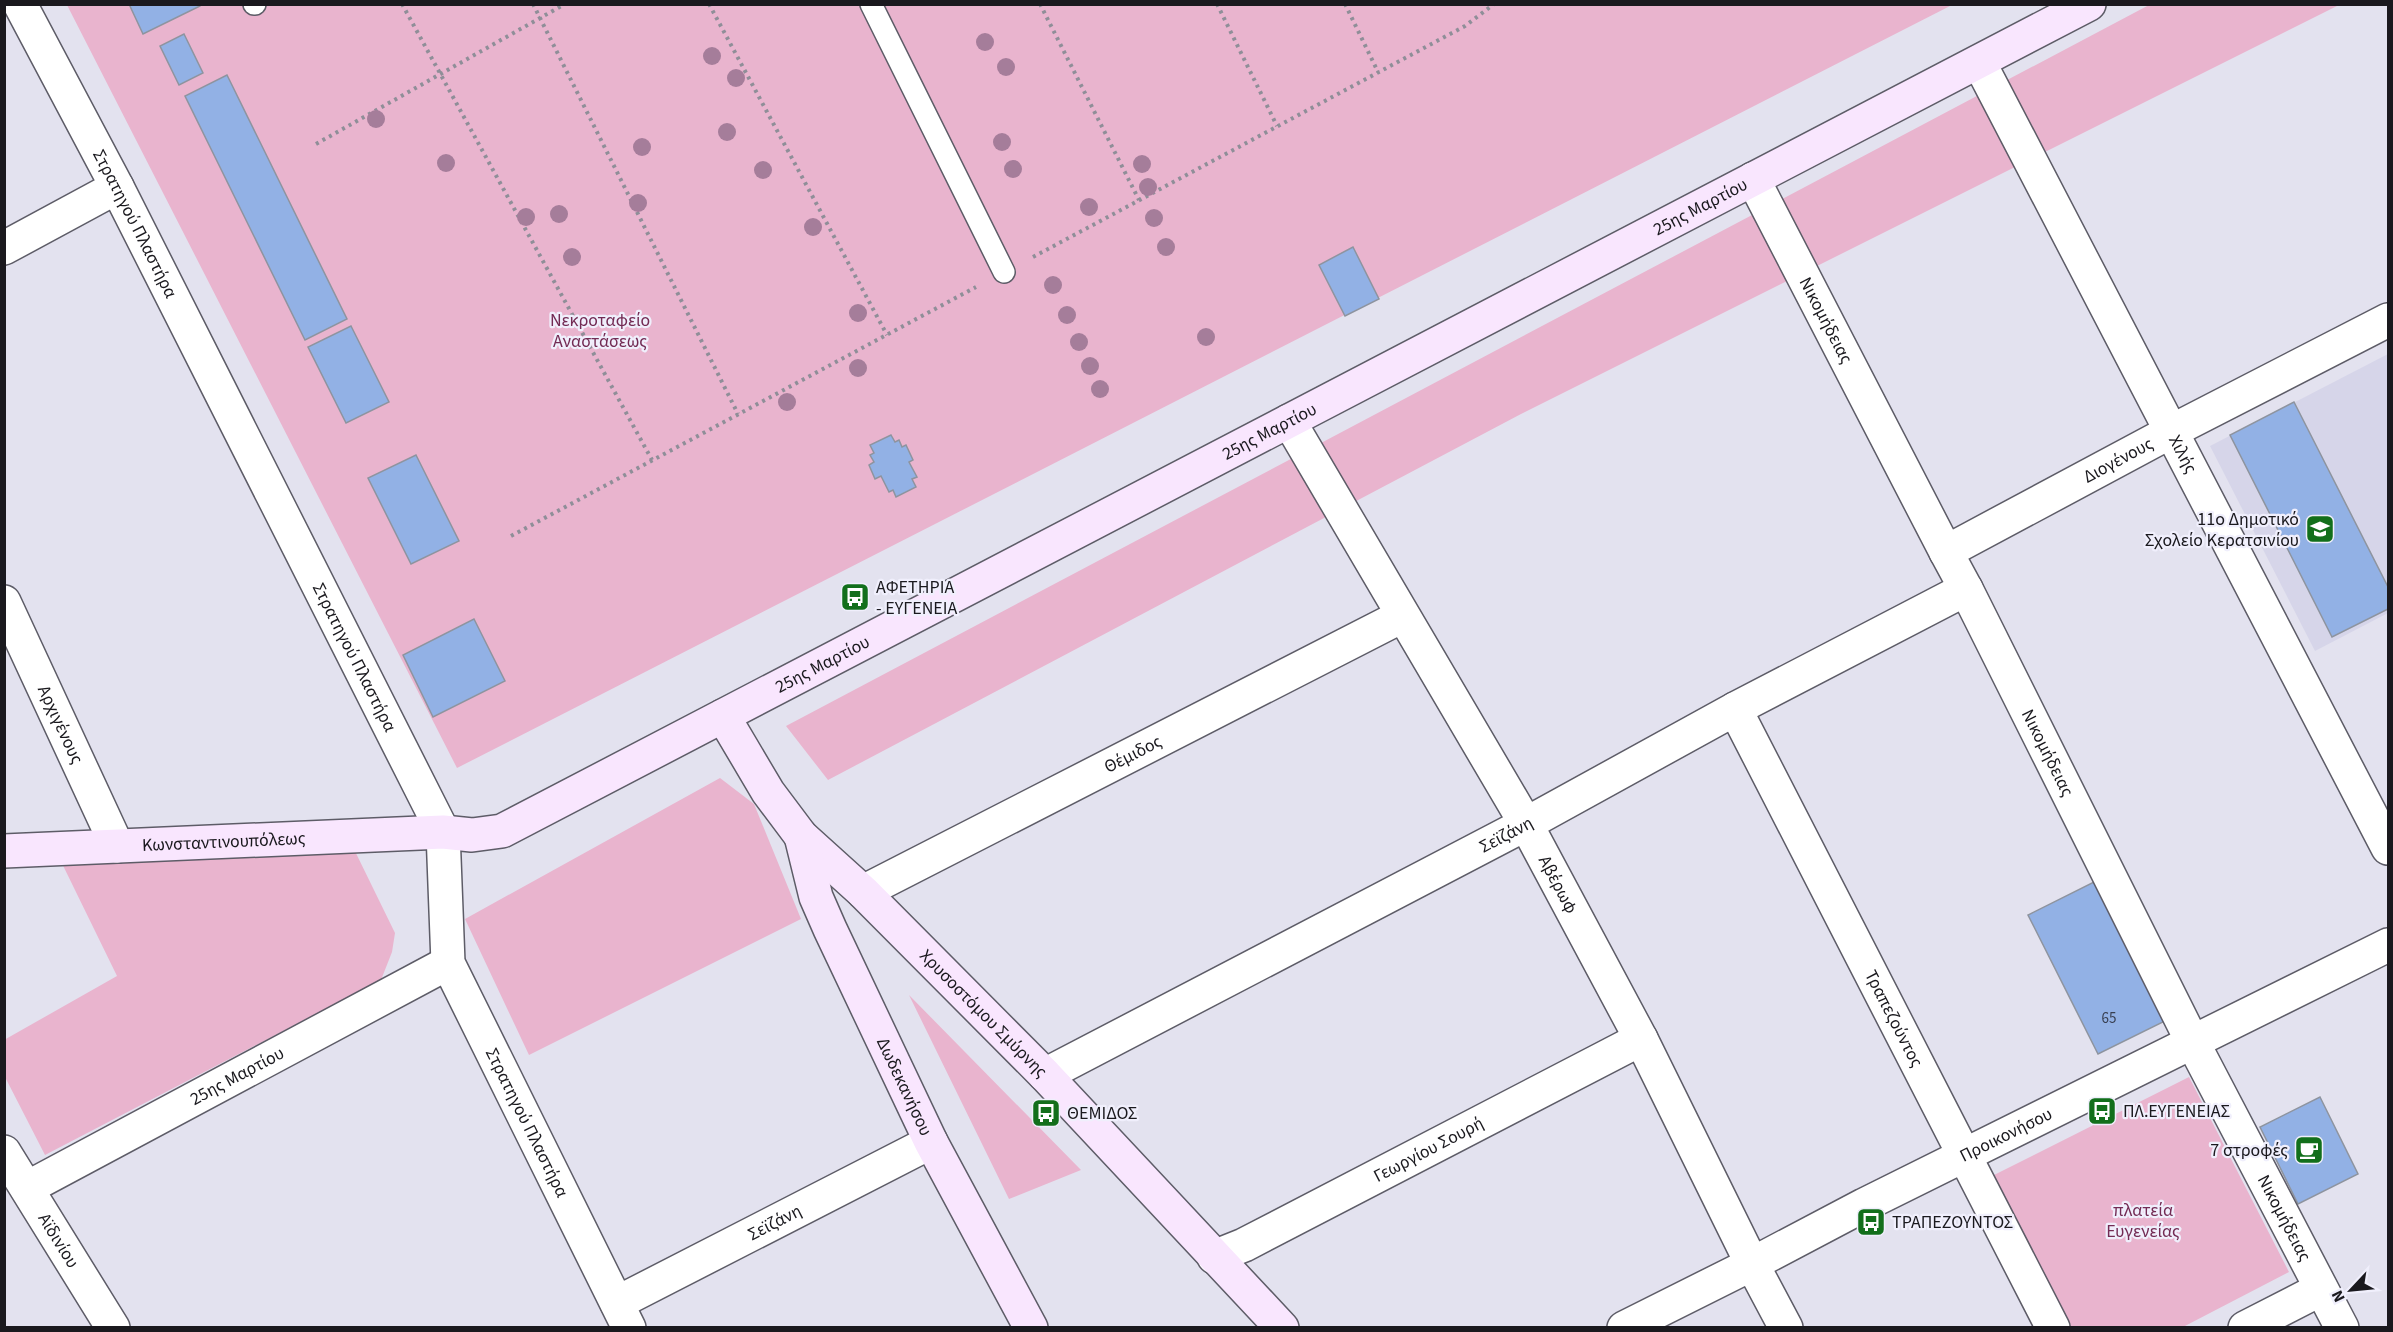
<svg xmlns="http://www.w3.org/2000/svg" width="2393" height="1332" font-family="'Source Sans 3',sans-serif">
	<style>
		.built { fill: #d6d5e9 }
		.green { fill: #e9b4ce }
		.building { fill: #92b1e5; stroke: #8e949f; stroke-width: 1.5 }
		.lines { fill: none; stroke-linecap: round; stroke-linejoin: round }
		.lane-casing { stroke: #5d5c67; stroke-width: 24 }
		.street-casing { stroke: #5d5c67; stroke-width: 36 }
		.secondary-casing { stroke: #5d5c67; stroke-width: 36 }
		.path { stroke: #8f8e98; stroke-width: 4; stroke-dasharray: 3 4.5; stroke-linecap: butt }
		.lane { stroke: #fff; stroke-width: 21 }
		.street { stroke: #fff; stroke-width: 33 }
		.secondary { stroke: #f9e6fe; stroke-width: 33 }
		.tree { fill: #a57d9a }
		.labels { text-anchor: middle; stroke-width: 4.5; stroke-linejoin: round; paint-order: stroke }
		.number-label { font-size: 15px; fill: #383f50 }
		.street-label { font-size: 18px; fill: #1a191e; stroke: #f0effc }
		.park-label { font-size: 18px; fill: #732b54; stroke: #f0effc }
		.poi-label { font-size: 18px; fill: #1a191e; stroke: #f0effc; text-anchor: start }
	</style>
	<rect width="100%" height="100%" fill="#e3e2ef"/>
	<path class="built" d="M2388,354V613L2315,651L2210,446Z"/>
	<path class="green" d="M67,5H1952L457,768Z
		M2149,5H2339L1521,414L828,780L786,726Z
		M720,778L754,804L801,919L529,1055L465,919Z
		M350,841L395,933L392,952L381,980L45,1155L5,1077L4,1040L117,976L53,845Z
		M909,995L1081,1170L1009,1199Z
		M2189,1077L2289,1272L2183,1327H2070L1988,1178Z"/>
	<path class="building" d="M129,4H200V6L143,34Z
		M184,34L203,73L179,85L160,46Z
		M227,75L347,319L305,340L185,96Z
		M1353,247L1379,299L1345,316L1319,265Z
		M351,326L389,402L346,423L308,347Z
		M2294,402L2388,587V609L2332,637L2230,435Z
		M891,435L895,442L899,440L902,447L906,445L913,460L909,462L917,477L912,479L916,487L896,497L893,490L889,492L881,476L875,479L869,465L874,462L870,455L874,453L870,445Z
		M416,455L459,541L411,564L368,478Z
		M474,619L505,681L433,717L403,655Z
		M2098,880L2167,1020L2098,1054L2028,915Z
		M2320,1097L2358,1174L2298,1204L2260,1127Z"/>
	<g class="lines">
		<g class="lane-casing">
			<path id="lane" d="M254,4H255
				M871,4L1004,272"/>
		</g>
		<g class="street-casing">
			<g id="street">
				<path id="s1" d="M20,4L117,187L443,832L448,963L629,1328"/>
				<path id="s2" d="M1979,62L2388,848"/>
				<path id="s3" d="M1753,179L1946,552L1966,589L2193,1043L2342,1328"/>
				<path d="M4,248L117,187"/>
				<path id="s4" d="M1289,421L1526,824L1641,1039L1752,1264L1786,1328"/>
				<path id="s5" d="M1946,552L2172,431L2388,320"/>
				<path id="s6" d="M4,602L117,846"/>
				<path id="s7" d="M1735,709L2053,1328"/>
				<path id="s8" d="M863,892L1402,616"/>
				<path id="s9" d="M1045,1075L1526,824L1735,709L1966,589"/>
				<path id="s10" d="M4,1152L113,1328"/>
				<path id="s11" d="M27,1188L448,963"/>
				<path id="s12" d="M1214,1257L1244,1245L1641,1039"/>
				<path id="s13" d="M617,1303L931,1142"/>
				<path id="s14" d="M1624,1328L1752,1264L1864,1205L2388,945"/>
				<path d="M2245,1328L2321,1289"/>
			</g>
		</g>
		<g class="secondary-casing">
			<g id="secondary">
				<path id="s15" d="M723,716L768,792L801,836L863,892L1045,1075L1282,1328"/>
				<path id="s16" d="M801,836L816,897L830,929L931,1142L1031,1328"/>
				<path id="s17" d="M4,851L443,832L472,835L502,831L2089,4"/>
			</g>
		</g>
		<path class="path" d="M402,4L652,460
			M533,4L738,414
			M709,4L887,335
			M1040,4L1139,200
			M1217,4L1277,126
			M1345,4L1378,72
			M316,144L565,4
			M1033,257L1465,26L1494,4
			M511,536L976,287"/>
		<use href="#lane" class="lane"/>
		<use href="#street" class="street"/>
		<use href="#secondary" class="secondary"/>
	</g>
	<g class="tree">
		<circle cx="985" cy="42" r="9"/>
		<circle cx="712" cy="56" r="9"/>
		<circle cx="1006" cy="67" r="9"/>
		<circle cx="736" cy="78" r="9"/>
		<circle cx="376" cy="119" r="9"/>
		<circle cx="727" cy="132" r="9"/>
		<circle cx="1002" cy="142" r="9"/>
		<circle cx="642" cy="147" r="9"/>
		<circle cx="446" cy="163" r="9"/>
		<circle cx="1142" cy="164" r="9"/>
		<circle cx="1013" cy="169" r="9"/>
		<circle cx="763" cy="170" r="9"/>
		<circle cx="1148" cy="187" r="9"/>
		<circle cx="638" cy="203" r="9"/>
		<circle cx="1089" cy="207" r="9"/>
		<circle cx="559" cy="214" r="9"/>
		<circle cx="526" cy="217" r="9"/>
		<circle cx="1154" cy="218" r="9"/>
		<circle cx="813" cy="227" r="9"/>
		<circle cx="1166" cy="247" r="9"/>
		<circle cx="572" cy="257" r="9"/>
		<circle cx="1053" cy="285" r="9"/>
		<circle cx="858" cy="313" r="9"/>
		<circle cx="1067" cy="315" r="9"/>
		<circle cx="1206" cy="337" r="9"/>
		<circle cx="1079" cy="342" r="9"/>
		<circle cx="1090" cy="366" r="9"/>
		<circle cx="858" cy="368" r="9"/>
		<circle cx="1100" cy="389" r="9"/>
		<circle cx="787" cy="402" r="9"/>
	</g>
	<defs>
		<g id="school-square" transform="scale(1.5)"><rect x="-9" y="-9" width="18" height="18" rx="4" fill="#126f1b" stroke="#f0effc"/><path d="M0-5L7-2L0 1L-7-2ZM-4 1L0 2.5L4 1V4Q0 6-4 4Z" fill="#fff"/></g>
		<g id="bus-square" transform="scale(1.5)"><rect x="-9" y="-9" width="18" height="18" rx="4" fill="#126f1b" stroke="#f0effc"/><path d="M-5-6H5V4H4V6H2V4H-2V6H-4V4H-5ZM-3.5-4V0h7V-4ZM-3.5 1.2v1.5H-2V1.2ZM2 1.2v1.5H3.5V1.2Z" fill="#fff"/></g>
		<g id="cafe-square" transform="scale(1.5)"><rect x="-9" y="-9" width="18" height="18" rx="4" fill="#126f1b" stroke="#f0effc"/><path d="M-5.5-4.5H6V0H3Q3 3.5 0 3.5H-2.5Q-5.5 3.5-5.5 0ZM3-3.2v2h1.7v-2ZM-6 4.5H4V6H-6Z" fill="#fff"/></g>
	</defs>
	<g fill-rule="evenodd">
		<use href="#school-square" x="2320" y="529"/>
		<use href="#bus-square" x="855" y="597"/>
		<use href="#bus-square" x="2102" y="1111"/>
		<use href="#bus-square" x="1046" y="1113"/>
		<use href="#cafe-square" x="2309" y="1150"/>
		<use href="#bus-square" x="1871" y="1222"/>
	</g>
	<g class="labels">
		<g class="number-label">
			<text x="2109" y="1023">65</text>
		</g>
		<g class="street-label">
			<text dy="6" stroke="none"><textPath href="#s17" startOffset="1850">25ης Μαρτίου</textPath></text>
			<text dy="6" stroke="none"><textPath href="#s1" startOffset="248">Στρατηγού Πλαστήρα</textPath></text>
			<text dy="6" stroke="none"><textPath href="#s3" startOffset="159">Νικομήδειας</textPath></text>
			<text dy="6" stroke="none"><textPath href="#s17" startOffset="1364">25ης Μαρτίου</textPath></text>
			<text dy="6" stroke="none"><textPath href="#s2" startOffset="442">Χιλής</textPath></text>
			<text dy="6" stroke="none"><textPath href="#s5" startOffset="195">Διογένους</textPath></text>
			<text dy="6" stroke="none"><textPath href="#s1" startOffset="734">Στρατηγού Πλαστήρα</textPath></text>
			<text dy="6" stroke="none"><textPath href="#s17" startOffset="860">25ης Μαρτίου</textPath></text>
			<text dy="6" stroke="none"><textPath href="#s6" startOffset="135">Αρχιγένους</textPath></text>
			<text dy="6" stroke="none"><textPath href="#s3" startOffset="645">Νικομήδειας</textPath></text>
			<text dy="6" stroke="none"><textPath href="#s8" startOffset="303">Θέμιδος</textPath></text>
			<text dy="6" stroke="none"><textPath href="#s9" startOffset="520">Σεϊζάνη</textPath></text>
			<text dy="6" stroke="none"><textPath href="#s17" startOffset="220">Κωνσταντινουπόλεως</textPath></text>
			<text dy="6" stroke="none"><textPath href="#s4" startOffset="536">Αβέρωφ</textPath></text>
			<text dy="6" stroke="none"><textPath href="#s15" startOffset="398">Χρυσοστόμου Σμύρνης</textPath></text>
			<text dy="6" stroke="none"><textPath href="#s7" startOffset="348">Τραπεζούντος</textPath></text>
			<text dy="6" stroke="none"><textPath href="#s11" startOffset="238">25ης Μαρτίου</textPath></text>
			<text dy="6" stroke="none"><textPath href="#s16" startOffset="272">Δωδεκανήσου</textPath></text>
			<text dy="6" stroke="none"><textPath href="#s1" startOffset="1239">Στρατηγού Πλαστήρα</textPath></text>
			<text dy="6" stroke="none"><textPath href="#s14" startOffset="428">Προικονήσου</textPath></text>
			<text dy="6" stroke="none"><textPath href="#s12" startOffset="240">Γεωργίου Σουρή</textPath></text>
			<text dy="6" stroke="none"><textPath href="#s3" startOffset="1167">Νικομήδειας</textPath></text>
			<text dy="6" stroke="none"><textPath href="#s13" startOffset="177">Σεϊζάνη</textPath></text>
			<text dy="6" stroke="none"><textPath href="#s10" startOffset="104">Αϊδινίου</textPath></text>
		</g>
		<g class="park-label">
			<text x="600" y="326">Νεκροταφείο<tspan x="600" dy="21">Αναστάσεως</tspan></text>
			<text x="2143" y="1216">πλατεία<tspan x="2143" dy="21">Ευγενείας</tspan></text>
		</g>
		<g class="poi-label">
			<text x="2299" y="525" text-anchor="end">11o Δημοτικό<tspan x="2299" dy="21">Σχολείο Κερατσινίου</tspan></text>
			<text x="876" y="593">ΑΦΕΤΗΡΙΑ<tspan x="876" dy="21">- ΕΥΓΕΝΕΙΑ</tspan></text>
			<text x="2123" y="1117">ΠΛ.ΕΥΓΕΝΕΙΑΣ</text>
			<text x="1067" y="1119">ΘΕΜΙΔΟΣ</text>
			<text x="2288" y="1156" text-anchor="end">7 στροφές</text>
			<text x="1892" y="1228">ΤΡΑΠΕΖΟΥΝΤΟΣ</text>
		</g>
	</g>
	<rect width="2393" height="1332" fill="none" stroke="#1a191e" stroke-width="12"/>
	<g transform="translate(2351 1290) rotate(244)" stroke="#f0effc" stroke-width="4.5" paint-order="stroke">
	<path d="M0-4.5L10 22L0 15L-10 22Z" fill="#1a191e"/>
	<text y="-9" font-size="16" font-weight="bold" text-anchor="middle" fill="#1a191e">N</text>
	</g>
</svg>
